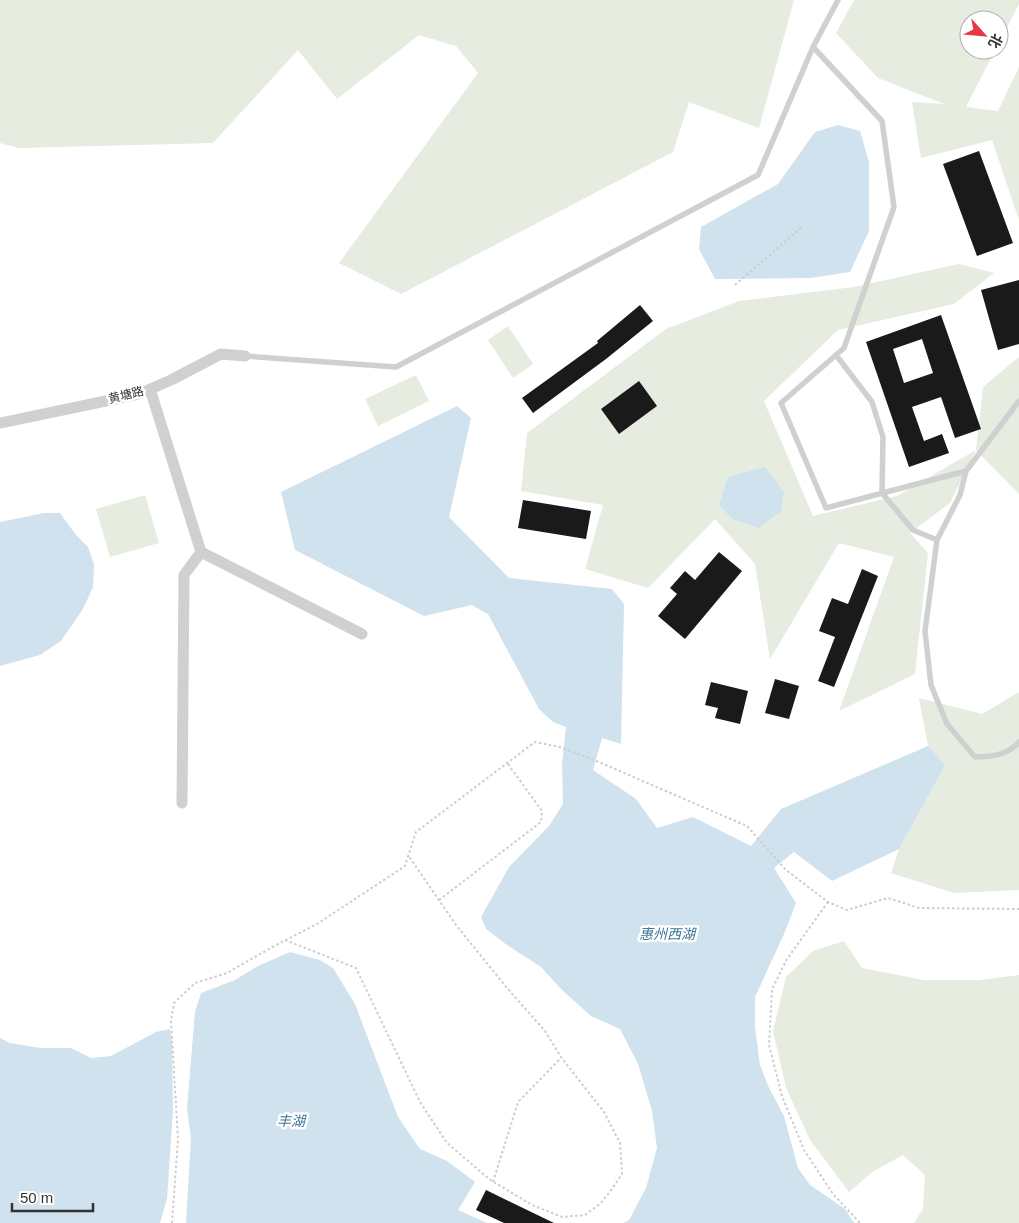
<svg xmlns="http://www.w3.org/2000/svg" width="1019" height="1223" font-family="Arial,'Noto Sans SC',sans-serif">
	<style>
		.green { fill: #e6ecdf }
		.water { fill: #cfe2ee }
		.building { fill: #1a1a1a; fill-rule: evenodd }
		.lines { fill: none; stroke-linecap: round; stroke-linejoin: round }
		.path { stroke: #cdcdcd; stroke-width: 2; stroke-dasharray: 2.5 2.5; stroke-linecap: butt }
		.lane { stroke: #d0d0d0; stroke-width: 5.5 }
		.street { stroke: #d0d0d0; stroke-width: 11 }
		.labels { text-anchor: middle; stroke-width: 5; stroke-linejoin: round; paint-order: stroke }
		.street-label { font-size: 12px; fill: #333; stroke: #fff }
		.water-label { font-size: 14px; font-style: italic; fill: #3f7597; stroke: #fff }
	</style>
	<rect width="100%" height="100%" fill="#fff"/>
	<path class="green" d="M0,0H794L759,128L689,102L673,152L401,294L339,263L478,73L456,46L419,35L337,99L298,50L213,143L19,148L0,143Z
		M854,0H1019V4L999,43V20H969V50H995L966,107L998,111L1019,67V220L992,140L921,158L912,102L944,104L878,78L836,33Z
		M959,264L994,273L954,304L838,330L764,401L813,516L897,496L976,450L983,387L1019,357V494L976,450L950,503L910,533L928,553L915,674L839,711L894,557L839,543L770,659L755,564L715,519L648,588L585,569L603,505L521,491L527,433L666,329L739,301L854,287Z
		M508,326L533,364L513,378L488,340Z
		M416,375L429,401L378,426L365,399Z
		M145,495L159,543L110,557L96,509Z
		M1019,692V890L954,893L891,873L899,849L944,766L928,746L919,698L982,714Z
		M844,941L862,968L924,980H979L1019,975V1223H914L923,1209L925,1175L903,1155L872,1172L849,1192L810,1140L786,1088L773,1031L786,977L813,951Z"/>
	<path class="water" d="M838,125L860,131L869,162V231L850,272L811,278L715,279L699,249L701,227L778,184L815,132Z
		M457,406L471,418L449,517L509,578L612,589L624,604L621,744L602,738L593,770L636,799L657,828L693,817L751,846L781,809L928,746L945,765L899,849L832,881L794,852L774,868L796,903L784,934L755,997V1027L760,1065L769,1088L784,1116L798,1168L810,1185L845,1209L854,1223H623L629,1220L646,1188L657,1148L652,1111L638,1064L620,1029L591,1016L561,989L541,967L507,945L486,929L481,917L509,867L549,826L563,804L562,764L566,727L553,722L539,709L488,614L472,605L424,616L295,550L281,492Z
		M765,467L784,492L781,511L759,528L732,519L719,505L728,477Z
		M44,513H60L76,535L88,547L94,564L93,587L83,609L61,641L40,655L0,666V522Z
		M290,952L320,960L333,968L355,1004L398,1117L420,1149L447,1161L475,1182L458,1210L487,1223H186L191,1139L187,1108L195,1012L201,993L235,980L258,966Z
		M170,1029L172,1042L173,1111L167,1199L160,1223H0V1038L10,1043L40,1048H71L91,1058L111,1056L156,1032Z"/>
	<path class="building" d="M979,151L1013,243L977,256L943,164Z
		M1019,280V344L998,350L981,290Z
		M640,305L653,321L606,359L533,413L522,398L598,343L597,341Z
		M941,315L981,429L955,438L941,397L912,407L924,441L942,434L949,453L909,467L866,342ZM922,339L933,373L904,383L893,349Z
		M639,381L657,406L619,434L601,409Z
		M523,500L591,511L586,539L518,528Z
		M719,552L742,571L685,639L658,616L677,594L670,588L685,571L695,580Z
		M862,569L878,576L834,687L818,681L835,637L819,631L832,598L848,604Z
		M775,679L799,686L789,719L765,713Z
		M711,682L748,691L740,724L715,718L718,708L705,705Z
		M486,1190L554,1223H504L476,1210Z"/>
	<g class="lines">
		<path class="path" d="M735,285L803,226
			M439,900L541,822L542,811L508,764
			M828,902L787,959L772,989L769,1045L782,1096L804,1150L833,1194L860,1223
			M285,940L356,968L420,1102L447,1143L489,1179L532,1205L562,1217L585,1215L601,1203L612,1189L622,1174L620,1143L604,1112L561,1057L545,1031L507,988L456,925L408,855
			M493,1182L518,1102L561,1058
			M172,1223L178,1139L171,1021L174,1003L195,983L227,973L276,945L317,924L405,866L416,832L535,742L560,747L601,763L747,826L786,870L828,902L847,910L888,898L919,908L1019,909"/>
		<path class="lane" d="M838,0L813,47L882,121L894,207L844,348L781,403L826,508L966,471L1019,401
			M836,355L872,402L883,437L882,493L913,530L937,540
			M245,356L396,367L758,175L813,47
			M966,471L960,495L937,540L925,631L931,685L947,724L975,757C991,757 1008,755 1019,742"/>
		<path class="street" d="M150,389L201,552L362,634
			M0,423L139,394L171,380L221,354L245,356
			M182,803L184,575L201,552"/>
	</g>
	<g class="labels">
		<g class="street-label">
			<text transform="translate(126 395) rotate(-14)" y="4">黄塘路</text>
		</g>
		<g class="water-label">
			<text x="667" y="939">惠州西湖</text>
			<text x="291" y="1126">丰湖</text>
		</g>
	</g>
	<g transform="translate(984 35) rotate(117)"><circle r="24" fill="#ffffff" stroke="#adadad"/>
	<path d="M0-4L9 19L0 12L-9 19Z" fill="#e63946"/>
	<text y="-8" font-size="14" font-weight="bold" text-anchor="middle" fill="#333333">北</text>
	</g>
	<path d="M12 1203v8h81v-8" fill="none" stroke="#333333" stroke-width="2.5"/>
	<text x="20" y="1203" font-size="15" fill="#333333" stroke="#ffffff" stroke-width="4" paint-order="stroke">50 m</text>
</svg>
